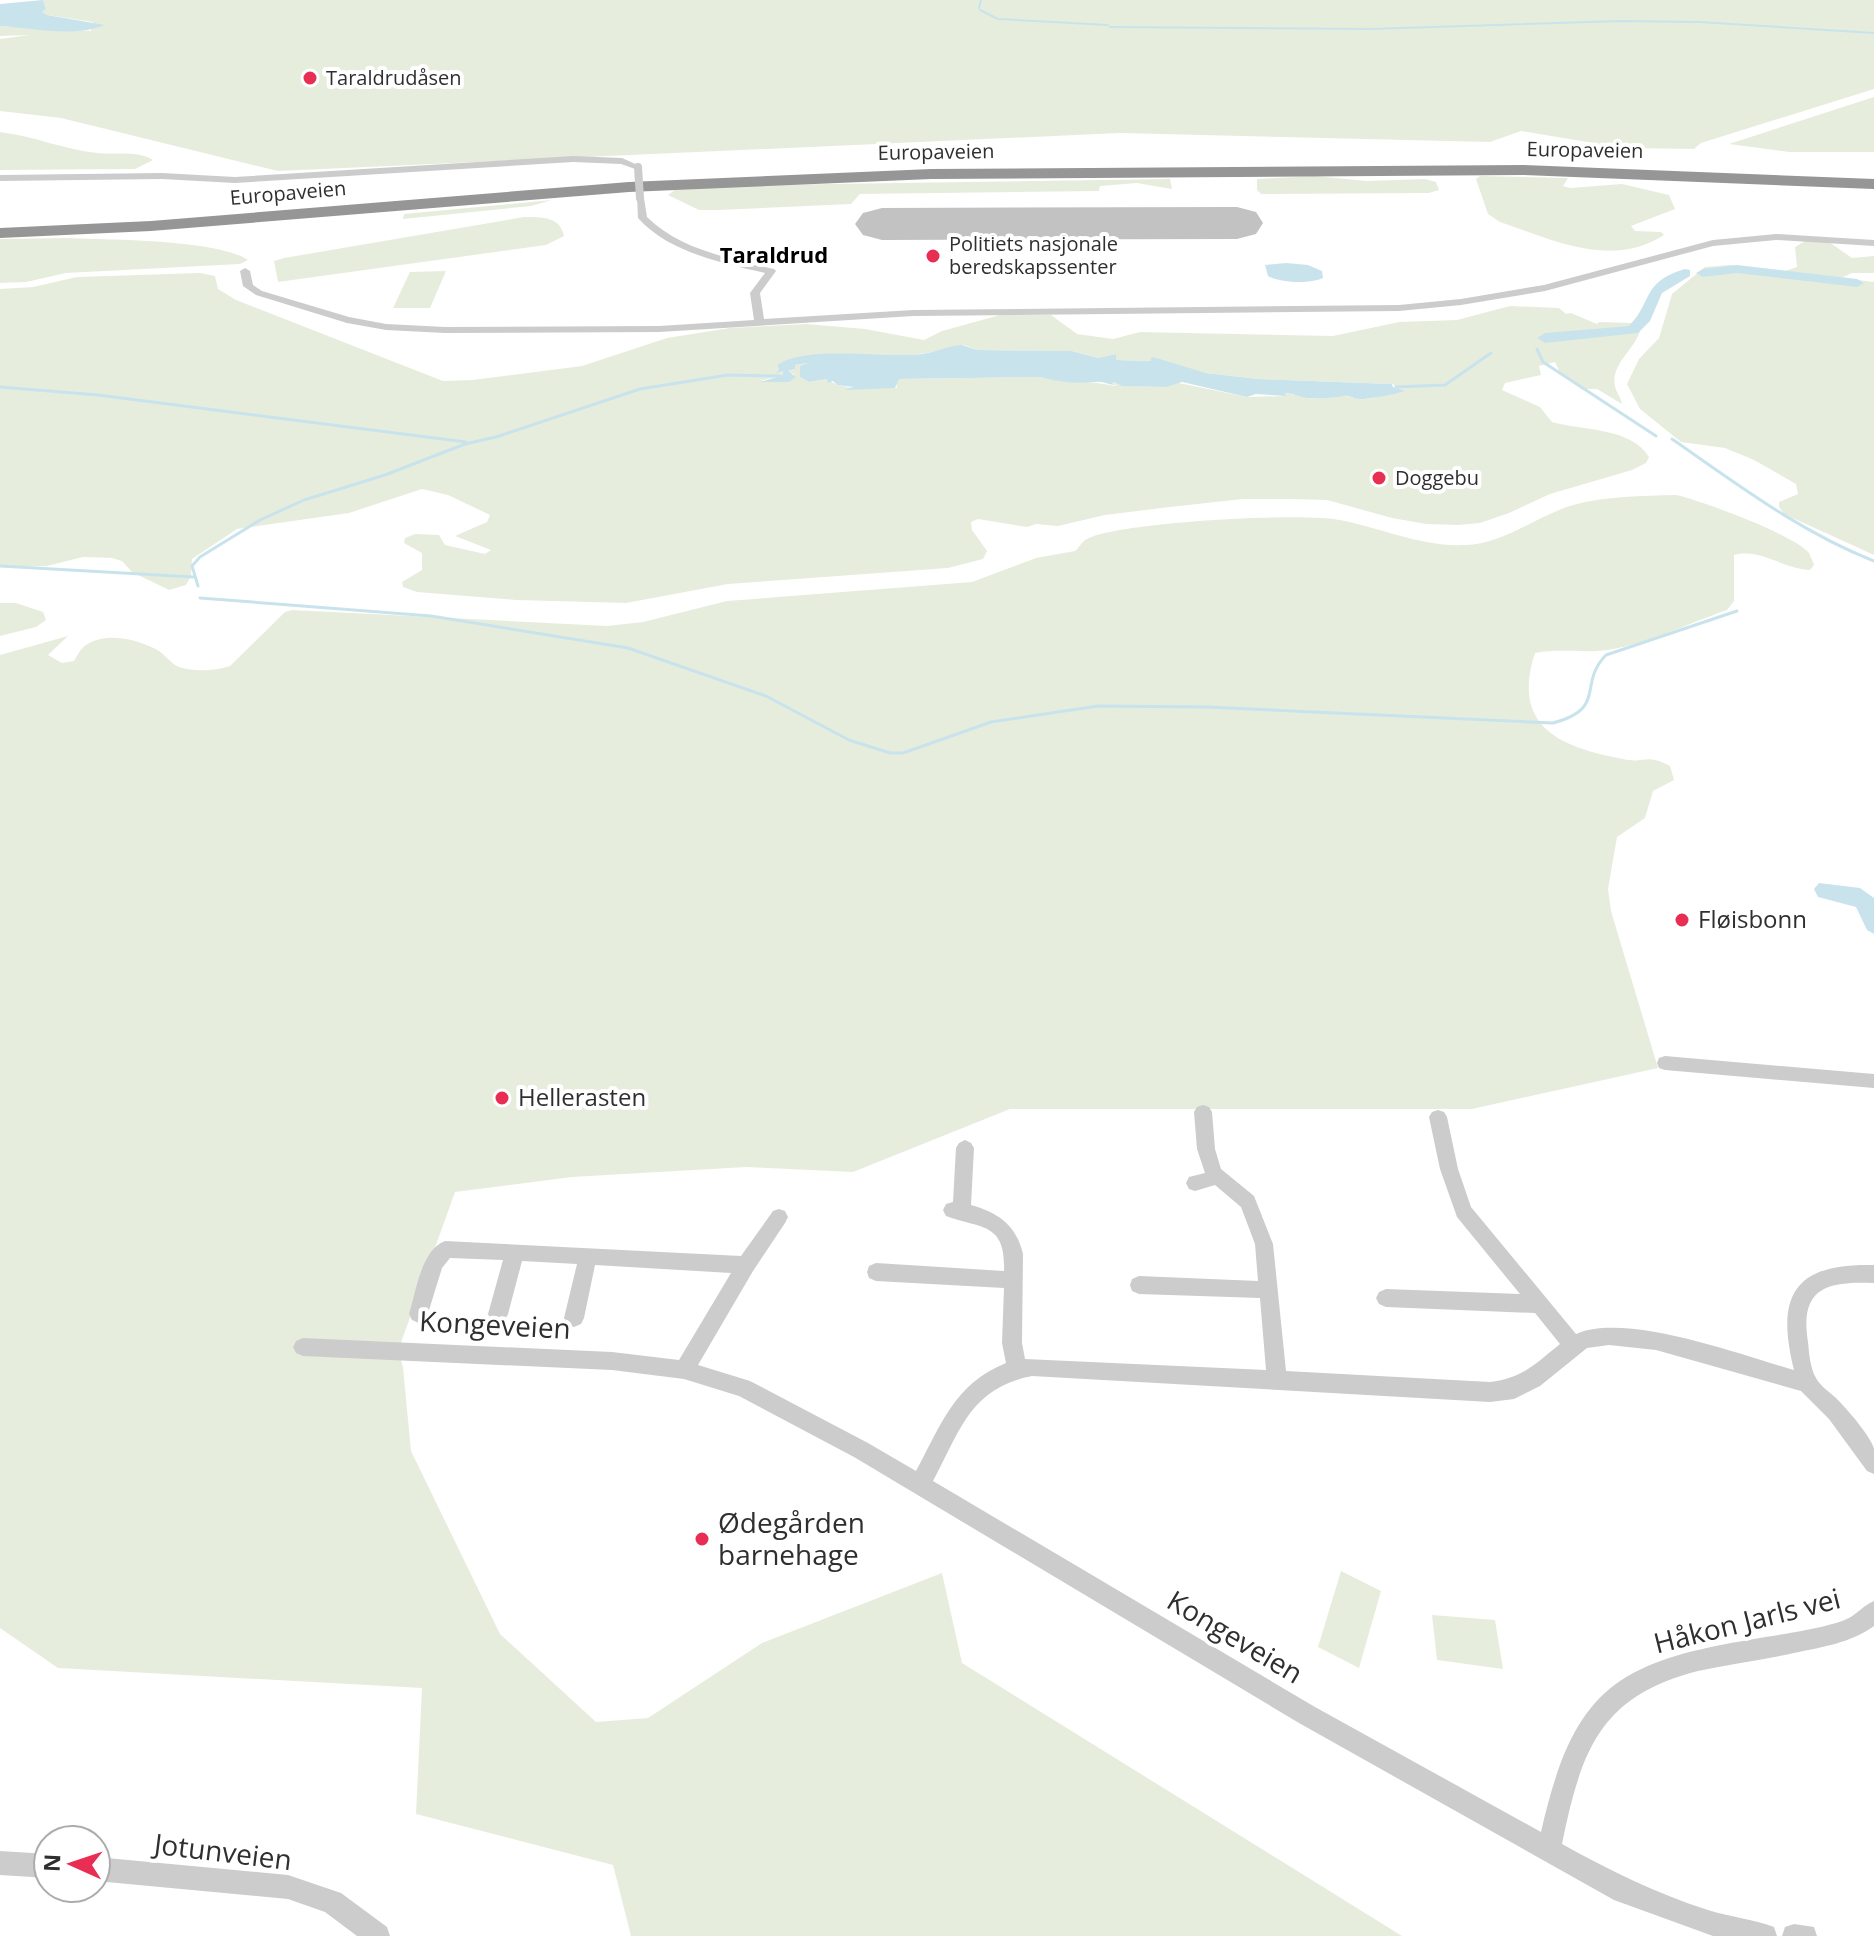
<svg xmlns="http://www.w3.org/2000/svg" width="1874" height="1936" font-family="'Open Sans',sans-serif">
	<style>
		.green { fill: #e7eddd; fill-rule: evenodd }
		.water { fill: #c9e3ed }
		.lines { fill: none; stroke-linecap: round; stroke-linejoin: round }
		.stream-far1 { stroke: #c9e3ed; stroke-width: 2 }
		.stream { stroke: #c9e3ed; stroke-width: 3 }
		.river { fill: #c9e3ed; fill-rule: evenodd }
		.runway { fill: #c2c2c2; fill-rule: evenodd }
		.minor { fill: #ccc; fill-rule: evenodd }
		.motorway { fill: #969696; fill-rule: evenodd }
		.minor-bridge { stroke: #ccc; stroke-width: 8 }
		.poi-dot { fill: #e92e53; stroke: #fff; stroke-width: 3 }
		.labels { text-anchor: middle; stroke-width: 8; stroke-linejoin: round; paint-order: stroke }
		.far-poi-label { font-size: 20px; fill: #2f2f2f; stroke: #fff; text-anchor: start }
		.far-street-label { font-size: 20px; fill: #2f2f2f; stroke: #fff }
		.far-neighbourhood-label { font-size: 22px; font-weight: bold; fill: #000; stroke: #fff }
		.poi-label { font-size: 24px; fill: #2f2f2f; stroke: #fff; text-anchor: start }
		.near-street-label { font-size: 28px; fill: #2f2f2f; stroke: #fff }
		.near-poi-label { font-size: 28px; fill: #2f2f2f; stroke: #fff; text-anchor: start }
	</style>
	<rect width="100%" height="100%" fill="#fff"/>
	<path class="green" d="M43,0H1874V89L1701,143L1694,149L1623,148L1521,131L1490,142L1120,133L278,171L61,118L0,111V39L29,35L0,36V26L91,31L93,22L47,15L41,12L46,9Z
		M1874,97V152H1789L1729,144Z
		M0,132C34,136 65,150 98,153C116,155 137,150 153,160L135,169L0,170Z
		M1315,176L1367,181L1425,179L1436,182L1439,190L1429,193L1261,194L1257,190V179Z
		M1480,176L1568,178L1563,186L1570,188L1622,184L1669,195L1675,209L1631,226L1635,231L1661,232L1664,235C1611,269 1554,240 1500,222L1488,214L1476,179Z
		M1170,179L1172,189L1137,183L1100,186L1099,191L860,194L851,204L718,210H699L668,195L675,190L764,185Z
		M552,200L531,206L403,219L404,214Z
		M524,217C541,217 560,216 564,236L546,245L278,282L274,261L284,258Z
		M67,238C108,240 216,239 248,260L240,264L66,273L26,282L0,283V239Z
		M1807,240L1829,242L1852,258L1874,256V273H1852L1841,278L1874,282V555L1784,514L1779,507V502L1798,494L1796,484L1754,460L1725,448L1681,442L1640,409L1627,384L1639,359L1659,338L1672,294L1705,267L1730,265L1782,272L1797,267L1795,247Z
		M446,271L430,308H393L410,272Z
		M200,273L215,276L218,289L236,300L443,381L472,380L582,366L667,338L730,328L806,324L865,329L924,340L942,331L1000,315H1051L1077,334L1113,339L1140,332L1333,336L1399,322L1457,320L1510,306L1559,308L1566,314L1571,313L1597,324L1599,322L1632,323L1641,327C1637,349 1610,363 1615,386C1616,392 1621,398 1622,404L1597,389H1583L1561,375L1555,362L1539,366L1541,375L1505,383L1502,390L1540,407L1552,422C1583,431 1631,427 1649,457L1646,463L1632,470L1550,494L1509,513L1480,523L1458,525L1426,524L1392,518L1327,500L1290,499H1243L1170,507L1105,515L1058,526L1036,524L1027,527L978,519L971,522L972,530L987,551L983,559L948,568L728,584L626,603L516,600L417,592L403,587L402,582L422,570V553L404,543L405,538L415,534L439,535L445,545L485,554L491,550L455,536L487,522L490,515L448,495L422,489L349,513L237,529L192,559L191,576L186,585L169,590L132,572L122,561L112,558L83,557L47,566L0,567V289L33,287L77,277ZM964,345L977,350L1072,351L1098,358L1116,354L1115,360L1151,361L1150,358L1154,357L1159,362L1206,373L1258,379L1393,384L1400,393C1387,391 1378,399 1365,399C1356,400 1348,395 1340,396C1330,398 1314,400 1303,397C1296,396 1291,393 1284,393L1286,396L1247,397L1174,382C1160,390 1130,386 1114,382L1112,384H1118L1115,386C1090,380 1065,384 1040,377L899,379H896L897,388H853L837,385L827,379L809,382L800,377V370L808,363L795,365V369L786,372L794,374L789,382L760,381L783,375V371H776L779,369L777,365C822,348 866,360 911,355C929,353 945,350 964,345Z
		M1676,495C1700,500 1795,535 1809,553C1810,555 1814,564 1814,565L1810,570C1783,569 1761,548 1734,555V601L1727,610C1689,623 1637,649 1597,651C1575,652 1558,649 1535,653C1511,727 1560,747 1623,759C1645,764 1645,753 1670,766L1674,780L1653,791L1645,818L1617,837L1608,889L1611,911L1658,1068L1472,1109H1010L853,1172L746,1167L572,1177L455,1192L398,1351L403,1367L411,1451L500,1634L596,1722L648,1718L762,1643L942,1573L962,1663L1402,1936H631L613,1865L416,1814L422,1688L58,1668L0,1628V655L68,636L48,655L62,663L74,661C77,656 81,648 86,645C106,631 140,640 159,651C166,656 172,664 179,667C195,672 214,671 230,666L285,612L292,610L607,626L643,622L727,601L972,582L1036,558L1075,551C1080,547 1082,541 1087,539C1117,522 1304,512 1340,520C1382,528 1421,547 1465,545C1504,544 1536,516 1573,505C1605,496 1642,496 1676,495Z
		M0,603H16L43,612L46,620L36,627L0,636Z
		M1341,1571L1381,1591L1359,1668L1318,1647Z
		M1432,1615L1495,1620L1503,1669L1437,1660Z"/>
	<path class="water" d="M43,0L46,9L42,12L47,15L105,25C73,38 33,28 0,26V4Z
		M1286,263L1308,265L1322,271L1323,278C1309,284 1282,283 1268,276L1265,265Z
		M962,345L977,350L1072,351L1098,358L1116,354V360L1151,361L1150,358L1153,357L1206,373L1258,379L1392,384L1393,387L1405,391C1400,393 1368,400 1360,399C1353,399 1350,395 1343,396C1333,398 1319,399 1307,398C1298,397 1293,393 1285,393L1286,396L1256,394L1247,397L1182,382L1166,387L1122,386L1114,382L1112,384L1119,385C1109,386 1105,381 1096,382C1078,384 1057,382 1040,377L899,379L895,388L845,390L853,387L837,385L833,381L828,383L827,379L809,382L800,377V366L808,363L795,365V369L788,371L796,377L789,382H760L783,375V371L775,373L779,369L777,365C808,344 887,359 922,354C937,352 947,346 962,345Z
		M1819,883L1860,888L1874,898V934L1867,930L1856,907L1818,897L1814,889Z"/>
	<g class="lines">
		<path class="stream-far1" d="M979,8L981,0
			M980,10L998,19L1108,25
			M1110,27L1370,29L1622,21L1699,22L1874,33"/>
		<path class="stream" d="M1537,349L1543,362L1656,436
			M0,387L98,395L466,442
			M1396,387L1445,385L1491,353
			M1672,439C1737,484 1800,532 1874,561
			M0,566L193,577
			M198,586L192,566L200,557L260,520L304,500L385,475L465,444L496,437L640,389L728,375L781,376
			M200,598L431,616L628,648L766,696L849,740L890,753H903L991,722L1098,706L1207,707L1553,723C1608,708 1577,685 1606,655L1737,611"/>
		<path class="river" d="M1737,265L1857,279L1864,283L1857,287L1737,273L1703,277L1696,273L1703,269Z
			M1685,269L1690,270V276L1662,293L1650,321L1638,333L1545,343L1537,338L1545,333L1629,326C1653,302 1641,282 1685,269Z"/>
		<path class="runway" d="M1237,207L1256,212L1263,223L1256,234L1237,239L882,240L863,235L855,224L863,213L882,208Z"/>
		<path class="minor" d="M573,156L622,158L642,167L638,170L621,164L573,162L235,183L162,179L0,181V175L162,173L235,177Z
			M637,196L644,198L647,217C680,250 732,259 774,269L776,271L760,293L764,319L913,310L1399,305L1461,299L1544,285L1713,240L1776,234L1874,240V246L1776,240L1713,246L1545,291L1461,305L1399,311L913,316L659,332L445,333L386,330L347,323L256,295L243,286L240,271L245,268L250,271L253,285L262,291L349,317L386,324L445,327L659,326L754,320L750,293L765,273C722,263 668,252 638,218Z
			M1665,1056L1874,1074V1088L1665,1070L1659,1068L1657,1063L1659,1058Z
			M1203,1105L1209,1107L1212,1112L1215,1149L1221,1169L1254,1196L1273,1244L1286,1371L1490,1382C1523,1378 1535,1364 1560,1344L1535,1313L1386,1307L1379,1304L1376,1298L1379,1292L1386,1289L1520,1294L1457,1217L1440,1169L1429,1117L1432,1112L1438,1110L1444,1112L1447,1117L1458,1169L1471,1207L1576,1334C1627,1312 1740,1355 1794,1370C1775,1294 1795,1263 1874,1265V1283C1828,1281 1799,1287 1808,1342C1809,1352 1810,1368 1816,1378C1820,1386 1831,1393 1838,1400C1847,1409 1872,1438 1874,1449C1874,1457 1874,1466 1874,1474L1867,1471L1829,1419L1801,1391L1656,1350L1609,1345L1587,1348L1540,1386L1514,1399L1490,1402L1032,1376C970,1388 960,1431 933,1481L1315,1707L1541,1832C1573,1691 1614,1662 1754,1639C1777,1635 1829,1628 1849,1618C1858,1613 1864,1605 1874,1601V1626C1851,1643 1822,1647 1794,1653C1763,1660 1730,1664 1698,1671C1599,1696 1581,1752 1562,1844C1611,1871 1655,1893 1708,1910C1730,1917 1753,1919 1774,1927L1777,1936H1713L1614,1900L1299,1723L854,1457L739,1396L684,1379L612,1370L303,1356L296,1353L293,1347L296,1341L303,1338L612,1352L679,1360L731,1273L595,1265L584,1318L581,1324L574,1327L567,1324L564,1318L577,1264L522,1261L508,1314L505,1320L498,1323L491,1320L488,1314L503,1260L450,1258L442,1268L426,1320L419,1323L412,1320L409,1314C416,1292 421,1250 445,1241L741,1256L773,1211L779,1209L785,1211L788,1217L785,1223L753,1271L698,1365L750,1381L868,1443L916,1471C941,1425 954,1384 1006,1363L1002,1343L1004,1288L876,1281L869,1278L867,1272L869,1266L876,1263L1004,1271C1006,1222 981,1229 946,1216L943,1210L946,1204L953,1202L956,1148L959,1143L965,1140L971,1143L974,1148L971,1205C999,1213 1016,1225 1023,1254L1022,1343L1025,1359L1266,1370L1260,1298L1139,1294L1132,1291L1130,1285L1132,1279L1139,1276L1258,1281L1255,1244L1241,1207L1215,1185L1195,1191L1189,1189L1186,1183L1189,1177L1205,1173L1197,1149L1194,1112L1197,1107Z
			M0,1851L48,1854V1878L0,1875Z
			M96,1857L288,1875L341,1893L387,1927L390,1936H357L325,1912L288,1899L96,1881Z
			M1794,1924L1814,1927L1817,1936H1782L1785,1927Z"/>
		<path class="motorway" d="M1523,165L1874,179V189L1523,175L931,179L629,192L151,231L0,238V228L151,221L629,182L931,169Z"/>
		<path class="minor-bridge" d="M638,167L640,198"/>
	</g>
	<g class="poi-dot">
		<circle cx="310" cy="78" r="8"/>
		<circle cx="933" cy="256" r="8"/>
		<circle cx="1379" cy="478" r="8"/>
		<circle cx="1682" cy="920" r="8"/>
		<circle cx="502" cy="1098" r="8"/>
		<circle cx="702" cy="1539" r="8"/>
	</g>
	<g class="labels">
		<g class="far-poi-label">
			<text x="326" y="85">Taraldrudåsen</text>
			<text x="949" y="251">Politiets nasjonale<tspan x="949" dy="23">beredskapssenter</tspan></text>
			<text x="1395" y="485">Doggebu</text>
		</g>
		<g class="far-street-label">
			<text transform="translate(1585 150) rotate(1)" y="7">Europaveien</text>
			<text transform="translate(936 152) rotate(-1)" y="7">Europaveien</text>
			<text transform="translate(288 193) rotate(-5)" y="7">Europaveien</text>
		</g>
		<g class="far-neighbourhood-label">
			<text x="774" y="263">Taraldrud</text>
		</g>
		<g class="poi-label">
			<text x="1698" y="928">Fløisbonn</text>
			<text x="518" y="1106">Hellerasten</text>
		</g>
		<g class="near-street-label">
			<text transform="translate(495 1325) rotate(3)" y="10">Kongeveien</text>
			<text transform="translate(1747 1621) rotate(-14)" y="10">Håkon Jarls vei</text>
			<text transform="translate(1235 1637) rotate(31)" y="10">Kongeveien</text>
			<text transform="translate(223 1852) rotate(7)" y="10">Jotunveien</text>
		</g>
		<g class="near-poi-label">
			<text x="718" y="1533">Ødegården<tspan x="718" dy="32">barnehage</tspan></text>
		</g>
	</g>
	<g transform="translate(72 1864) rotate(273)"><circle r="38" fill="#ffffff" stroke="#acacac" stroke-width="2"/>
	<path d="M0-6L14 30L0 20L-14 30Z" fill="#e92e53"/>
	<text y="-12" font-size="22" font-weight="bold" text-anchor="middle" fill="#2f2f2f">N</text>
	</g>
</svg>
